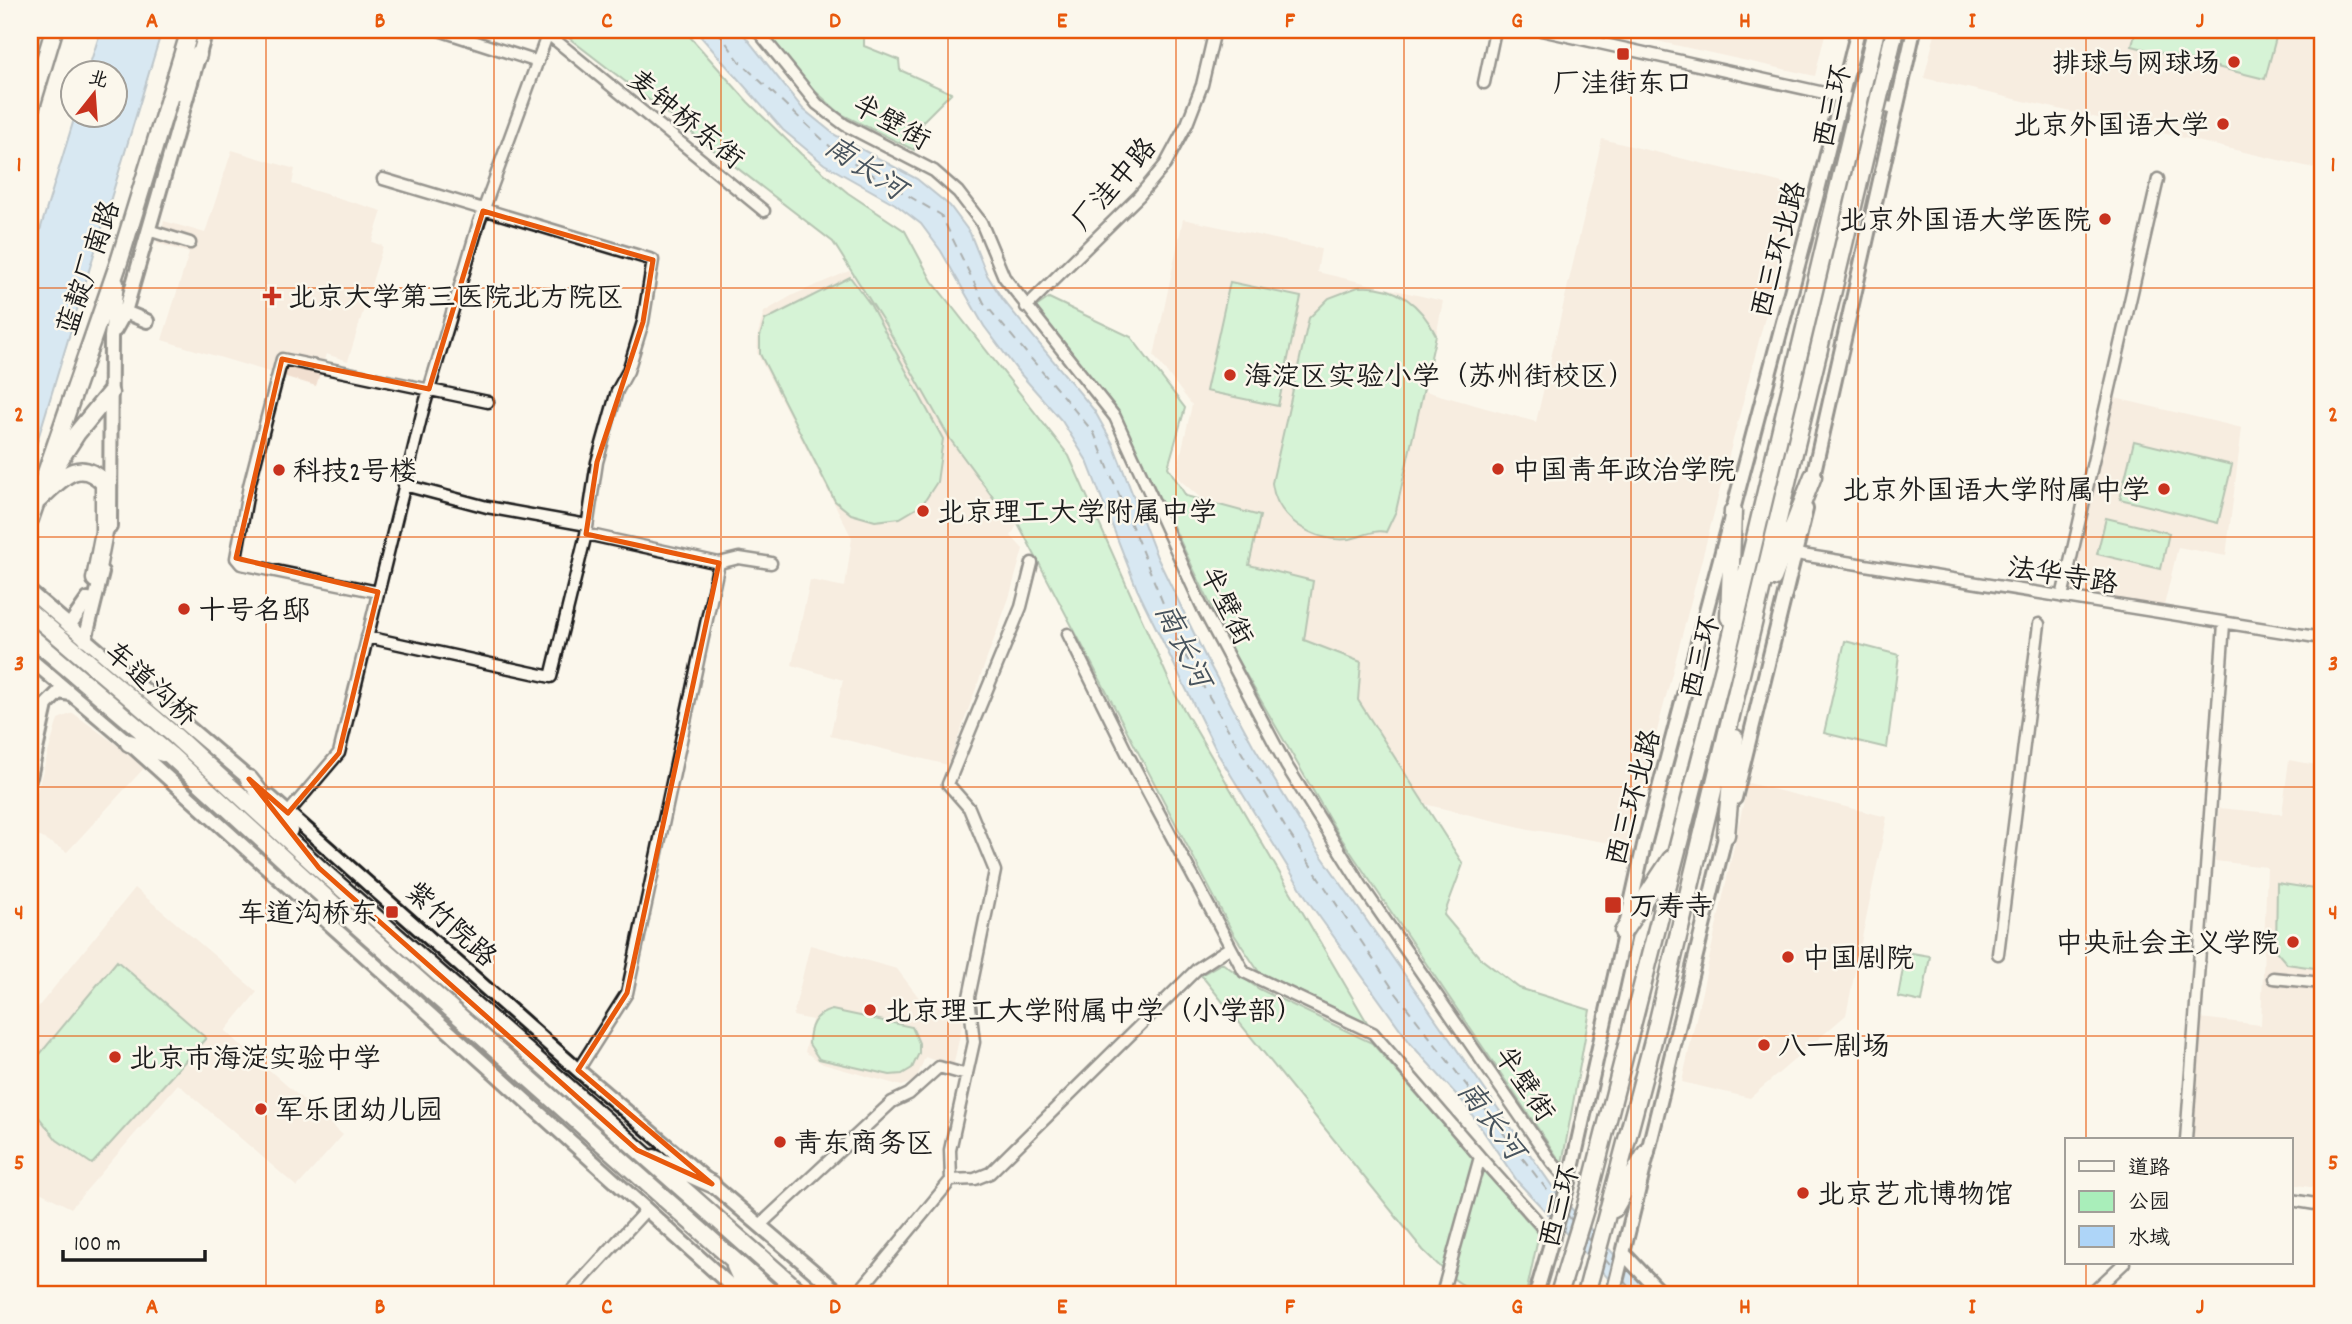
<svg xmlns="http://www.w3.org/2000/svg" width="2352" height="1324" font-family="Dekko,'LXGW WenKai TC',sans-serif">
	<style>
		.built { fill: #f1dfd0 }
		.green { fill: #a9eeba; stroke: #62856b; stroke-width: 2 }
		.water { fill: #aed5f8; stroke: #748ba0; stroke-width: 2 }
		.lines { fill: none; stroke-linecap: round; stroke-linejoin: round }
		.ferry { stroke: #48545e; stroke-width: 2; stroke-dasharray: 9 7; stroke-linecap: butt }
		.minor-casing { stroke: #1c1c1c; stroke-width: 15 }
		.tertiary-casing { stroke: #1c1c1c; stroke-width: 18 }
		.trunk-casing { stroke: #1c1c1c; stroke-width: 21 }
		.minor { stroke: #fbf7ec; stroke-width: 10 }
		.tertiary { stroke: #fbf7ec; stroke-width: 12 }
		.trunk { stroke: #fbf7ec; stroke-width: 16 }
		.trunk-bridge-casing { stroke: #1c1c1c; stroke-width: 21; stroke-linecap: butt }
		.trunk-bridge { stroke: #fbf7ec; stroke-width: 16 }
		.marked { fill: none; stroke: #e8590c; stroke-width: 5; stroke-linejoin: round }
		.grid { fill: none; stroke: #e8590c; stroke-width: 2; stroke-opacity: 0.55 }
		.poi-dot { fill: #c8321e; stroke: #fbf7ec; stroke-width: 2.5 }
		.labels { text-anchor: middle; stroke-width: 5; stroke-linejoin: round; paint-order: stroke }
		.poi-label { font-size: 28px; fill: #1c1c1c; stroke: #fbf7ec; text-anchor: start }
		.street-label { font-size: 28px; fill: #1c1c1c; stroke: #fbf7ec }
		.water-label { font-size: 30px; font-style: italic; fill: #48545e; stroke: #fbf7ec }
		.neatline { fill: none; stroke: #e8590c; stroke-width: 2.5 }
		.grid-label { font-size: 23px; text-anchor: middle; font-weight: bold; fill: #e8590c }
	</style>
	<rect width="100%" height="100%" fill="#fbf7ec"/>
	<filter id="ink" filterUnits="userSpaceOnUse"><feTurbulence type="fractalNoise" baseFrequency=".0143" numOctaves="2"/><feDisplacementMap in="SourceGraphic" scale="14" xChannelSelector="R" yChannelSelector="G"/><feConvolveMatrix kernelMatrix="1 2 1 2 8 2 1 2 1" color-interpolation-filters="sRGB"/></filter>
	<g filter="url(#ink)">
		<path class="built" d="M1607,30H1826L1815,76Z
			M1936,30H2322V170L1924,78Z
			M1602,139L1799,187L1627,846L1529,829L1424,804L1358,700L1304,640L1248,565L1221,506L1204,501L1180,480L1177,471L1192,405L1154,356L1183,219L1321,249L1317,272L1443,301L1425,391L1536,422Z
			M232,150L295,169L292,184L382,211L372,242L383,246L348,361L326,354L316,386L162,340L189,253L157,243L164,221L205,233Z
			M849,271L885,324L950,439L995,500L1018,523L1011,536L1023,549L1009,598L948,765L830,736L843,680L792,665L810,580L845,587L852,538L757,353L758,333L764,312L793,295Z
			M2115,398L2242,428L2226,556L2178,547L2163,610L2069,590Z
			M73,713L146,766L67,852L30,831V815L58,719Z
			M2289,760L2322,766V1189L2291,1184V1140H2191L2200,1018L2261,1025L2267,867L2215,861L2219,808L2282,814Z
			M1748,783L1887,817L1846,1015L1750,1098L1682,1082Z
			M135,888L257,992L225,1031L343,1135L297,1187L178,1084L71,1208L30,1187V1017Z
			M810,945L897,969L920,999L964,1016L953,1067L925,1057L916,1080L902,1086L823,1064L805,1052L812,1020L793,1016Z"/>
		<path class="green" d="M568,30H684L748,102L801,154L848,193L905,231L932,281L1069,456L1176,696L1368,1024L1259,972L1233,933L1018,523L995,500L950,439L885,324L833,242L565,35Z
			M765,30H864V46L899,60L900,70L951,93L923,121L914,150L841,114L806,83Z
			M2136,30H2278L2265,79L2132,46Z
			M850,277L870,304L943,439L937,482L922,505L900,518L875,521L851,514L835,501L760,354V336L765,320Z
			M1230,282L1301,297L1278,406L1206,391Z
			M1358,287C1395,284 1420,303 1436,335L1396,511L1386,532C1373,529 1363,537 1349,539C1315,543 1276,519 1272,483L1309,318L1329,298Z
			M1049,298L1131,337L1185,408L1168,467L1186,496L1260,516L1249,565L1313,581L1304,640L1361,662L1358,700L1463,864L1444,915L1480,958L1519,988L1590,1010L1562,1164L1337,832L1234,654L1121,417L1036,307Z
			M2134,441L2232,465L2218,523L2120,499Z
			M2106,518L2169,533L2161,569L2097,554Z
			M1845,641L1899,655L1887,748L1824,733Z
			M2277,883L2322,890V969L2287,964L2276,951Z
			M1906,952L1930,956L1922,1002L1898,997Z
			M117,961L206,1038L92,1164L57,1140L30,1106V1066Z
			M1222,963L1259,989L1372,1043L1539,1234L1526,1294C1466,1294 1465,1291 1423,1250L1201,975Z
			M832,1010L912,1027L919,1043V1053L912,1068L902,1074L890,1075L819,1059L809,1044C809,1027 814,1014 832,1010Z"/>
		<path class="water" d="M101,30H162L30,465V263L75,116H116V74L87,73Z
			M695,30H740L803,109L835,135L917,179L950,206L970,233L987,275L1003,300L1094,410L1113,444L1157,557L1206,658L1253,745L1314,845L1557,1193L1651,1294H1623L1518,1182L1464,1103L1411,1044L1311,905L1218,754L1137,589L1087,461L1062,421L1017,370L984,326L941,251L921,224L895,204L824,164L783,130Z"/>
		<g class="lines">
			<path class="ferry" d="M717,30L740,62L839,155L941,215L984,303L1094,433L1182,650L1285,827L1395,992L1557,1203
				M1566,1213L1573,1222
				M1584,1234L1591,1243
				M1604,1258L1614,1270
				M1622,1279L1635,1294"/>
			<g class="minor-casing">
				<path id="minor" d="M439,30L538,62
					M757,30L817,104L845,125L934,171L958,192L981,222L1004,277L1115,417L1203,609L1286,765L1363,888L1551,1161L1569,1182
					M1541,30L1896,109
					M548,34L764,211
					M1484,83L1495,30
					M383,179L653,260L643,322L628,371L617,391L597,462L586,534
					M148,230L190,243
					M1026,307L1139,196L1165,165L1187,124L1202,85L1215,30
					M404,485L487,507L587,525
					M1796,554L2322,638
					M719,563L739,558L771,563
					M378,592L241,564L236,558L249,486L282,359L488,402
					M2062,597L2158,179
					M1068,634L1128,755L1244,972L1373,1033L1480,1157
					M367,637L551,677L586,534L719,563L627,993L578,1070
					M288,813L339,753L423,410L479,222L549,30
					M1998,954L2039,624
					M2273,978L2322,983
					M2186,1140L2224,624
					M951,1180L950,1150L974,1042L969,997L995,871L969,808L948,784L1021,607L1032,563
					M2291,1200L2322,1205
					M760,1225L892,1102L909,1094L939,1067L967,1075
					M569,1294L646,1210
					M857,1294L951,1180L975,1179L990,1173L1197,969L1229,948
					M1442,1294L1480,1157L1554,1240
					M2091,1294L2124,1263"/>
			</g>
			<g class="tertiary-casing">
				<path id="tertiary" d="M30,38L32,30
					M125,312L147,321
					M115,330L125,312L206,30
					M1811,485L1914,30
					M110,527L111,337L117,283
					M30,592L256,785
					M69,626L88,599
					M85,640L102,572
					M30,659L129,743L740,1294
					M30,777L46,705L59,692L71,694
					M270,797L578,1070L840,1294
					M1735,798L1806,509
					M1624,1254L1662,1294
					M1536,1294L1569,1182L1644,845L1817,194L1858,30
					M1613,1294L1727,829"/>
			</g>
			<g class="trunk-casing">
				<path id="trunk" d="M178,92L198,55
					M30,110L54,30
					M53,470L77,433L110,393
					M37,501C59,482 77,454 104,483V532L95,579
					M30,519L119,262L190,30
					M1773,578L1813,476
					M30,612L175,736L319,868L802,1294
					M1729,617L1733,511
					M30,636L170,755L315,888L772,1294
					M129,743L163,753
					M249,779L289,830
					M1726,835L1735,738
					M1623,932L1671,859
					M654,1158L712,1184
					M1614,1209L1646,1153
					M735,1266L748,1294
					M1559,1294L1585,1209L1727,655L1800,349
					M1586,1294L1653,1041L1818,353"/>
			</g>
			<use href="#minor" class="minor"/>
			<use href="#tertiary" class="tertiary"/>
			<use href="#trunk" class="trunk"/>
			<g class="trunk-bridge-casing">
				<path id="trunk-bridge" d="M1800,349L1876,30
					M1818,353L1895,30"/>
			</g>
			<use href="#trunk-bridge" class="trunk-bridge"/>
		</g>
	</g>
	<path d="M0 0H2352V1324H0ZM483,211L653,260L643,322L597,462L586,534L719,563L627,993L578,1070L712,1184L637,1150L319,868L249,779L288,813L339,753L378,592L236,558L282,359L429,389Z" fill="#fbf7ec" fill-opacity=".55" fill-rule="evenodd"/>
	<path class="marked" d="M483,211L653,260L643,322L597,462L586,534L719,563L627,993L578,1070L712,1184L637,1150L319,868L249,779L288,813L339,753L378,592L236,558L282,359L429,389Z"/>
	<path class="grid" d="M266,30V1294M494,30V1294M721,30V1294M948,30V1294M1176,30V1294M1404,30V1294M1631,30V1294M1858,30V1294M2086,30V1140M30,288H2322M30,537H2322M30,787H2322M30,1036H2322M2086,1263V1294"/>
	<g class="poi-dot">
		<rect x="1616" y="47" width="14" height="14" rx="3.5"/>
		<circle cx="2234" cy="62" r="7"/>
		<circle cx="2223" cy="124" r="7"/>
		<circle cx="2105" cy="219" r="7"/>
		<path d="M268.5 285.5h7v7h7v7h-7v7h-7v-7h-7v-7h7z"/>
		<circle cx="1230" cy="375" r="7"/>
		<circle cx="1498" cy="469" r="7"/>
		<circle cx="279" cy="470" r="7"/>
		<circle cx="2164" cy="489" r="7"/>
		<circle cx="923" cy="511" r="7"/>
		<circle cx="184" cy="609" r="7"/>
		<rect x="1604" y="896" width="18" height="18" rx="3.5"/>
		<rect x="385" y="905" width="14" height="14" rx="3.5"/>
		<circle cx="2293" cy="942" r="7"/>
		<circle cx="1788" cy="957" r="7"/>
		<circle cx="870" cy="1010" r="7"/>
		<circle cx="1764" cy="1045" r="7"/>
		<circle cx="115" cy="1057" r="7"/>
		<circle cx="261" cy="1109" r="7"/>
		<circle cx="780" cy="1142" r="7"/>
		<circle cx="1803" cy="1193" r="7"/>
	</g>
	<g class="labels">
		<g class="poi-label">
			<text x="2220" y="72" text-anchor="end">排球与网球场</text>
			<text x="1623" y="92" text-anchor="middle">厂洼街东口</text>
			<text x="2209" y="134" text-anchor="end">北京外国语大学</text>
			<text x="2091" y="229" text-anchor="end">北京外国语大学医院</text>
			<text x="288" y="306">北京大学第三医院北方院区</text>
			<text x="1244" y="385">海淀区实验小学（苏州街校区）</text>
			<text x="1512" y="479">中国青年政治学院</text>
			<text x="293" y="480">科技2号楼</text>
			<text x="2150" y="499" text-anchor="end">北京外国语大学附属中学</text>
			<text x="937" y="521">北京理工大学附属中学</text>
			<text x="198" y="619">十号名邸</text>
			<text x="1629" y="915">万寿寺</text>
			<text x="378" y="922" text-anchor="end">车道沟桥东</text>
			<text x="2279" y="952" text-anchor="end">中央社会主义学院</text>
			<text x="1802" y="967">中国剧院</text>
			<text x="884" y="1020">北京理工大学附属中学（小学部）</text>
			<text x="1778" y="1055">八一剧场</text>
			<text x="129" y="1067">北京市海淀实验中学</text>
			<text x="275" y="1119">军乐团幼儿园</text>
			<text x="794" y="1152">青东商务区</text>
			<text x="1817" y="1203">北京艺术博物馆</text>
		</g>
		<g class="street-label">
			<text transform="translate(1831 106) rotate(-77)" y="10">西三环</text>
			<text transform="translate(687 118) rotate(39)" y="10">麦钟桥东街</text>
			<text transform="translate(892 121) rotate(29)" y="10">半壁街</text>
			<text transform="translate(1113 183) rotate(-49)" y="10">厂洼中路</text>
			<text transform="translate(1777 249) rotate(-75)" y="10">西三环北路</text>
			<text transform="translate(87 267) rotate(-71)" y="10">蓝靛厂南路</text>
			<text transform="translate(2063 574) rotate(9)" y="10">法华寺路</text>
			<text transform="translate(1228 605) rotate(64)" y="10">半壁街</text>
			<text transform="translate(1699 657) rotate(-76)" y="10">西三环</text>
			<text transform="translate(152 683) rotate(41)" y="10">车道沟桥</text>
			<text transform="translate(1632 797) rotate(-75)" y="10">西三环北路</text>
			<text transform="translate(452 923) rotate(42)" y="10">紫竹院路</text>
			<text transform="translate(1526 1083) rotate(56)" y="10">半壁街</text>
			<text transform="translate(1558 1206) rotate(-75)" y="10">西三环</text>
		</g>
		<g class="water-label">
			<text transform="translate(866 167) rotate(34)" y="10">南长河</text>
			<text transform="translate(1184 645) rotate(64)" y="10">南长河</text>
			<text transform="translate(1492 1120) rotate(53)" y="10">南长河</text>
		</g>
	</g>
	<rect width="2352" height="1324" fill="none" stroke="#fbf7ec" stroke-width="77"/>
	<rect x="2065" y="1138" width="228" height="126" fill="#fbf7ec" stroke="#a29f99" stroke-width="2"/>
	<rect x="2079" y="1161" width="35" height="10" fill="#fbf7ec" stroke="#a29f99" stroke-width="2"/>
	<text x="2128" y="1174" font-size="21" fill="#1c1c1c">道路</text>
	<rect x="2079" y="1191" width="35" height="21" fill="#a9eeba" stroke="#a29f99" stroke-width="2"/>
	<text x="2128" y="1208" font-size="21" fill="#1c1c1c">公园</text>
	<rect x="2079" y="1226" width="35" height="21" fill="#aed5f8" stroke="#a29f99" stroke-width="2"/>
	<text x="2128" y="1244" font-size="21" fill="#1c1c1c">水域</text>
	<g transform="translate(94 94) rotate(17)"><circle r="33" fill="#fbf7ec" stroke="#a29f99" stroke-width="2"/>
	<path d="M0-5L12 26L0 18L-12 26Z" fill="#c8321e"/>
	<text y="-10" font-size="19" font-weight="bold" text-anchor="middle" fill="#1c1c1c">北</text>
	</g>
	<path d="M63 1250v10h142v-10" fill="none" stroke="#1c1c1c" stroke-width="3.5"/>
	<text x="74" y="1250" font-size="21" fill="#1c1c1c" stroke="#fbf7ec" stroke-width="5" paint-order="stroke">100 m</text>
	<rect x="38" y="38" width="2276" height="1248" class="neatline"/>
	<g class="grid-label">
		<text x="152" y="27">A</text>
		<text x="380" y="27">B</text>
		<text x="607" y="27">C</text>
		<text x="835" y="27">D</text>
		<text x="1062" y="27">E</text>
		<text x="1290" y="27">F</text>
		<text x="1517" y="27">G</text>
		<text x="1745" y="27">H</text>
		<text x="1972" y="27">I</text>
		<text x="2200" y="27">J</text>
		<text x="19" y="171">1</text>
		<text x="2333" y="171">1</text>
		<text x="19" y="421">2</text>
		<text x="2333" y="421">2</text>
		<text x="19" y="670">3</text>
		<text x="2333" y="670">3</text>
		<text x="19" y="919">4</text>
		<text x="2333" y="919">4</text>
		<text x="19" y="1169">5</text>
		<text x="2333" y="1169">5</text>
		<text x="152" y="1313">A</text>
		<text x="380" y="1313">B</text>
		<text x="607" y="1313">C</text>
		<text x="835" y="1313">D</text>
		<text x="1062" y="1313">E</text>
		<text x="1290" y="1313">F</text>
		<text x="1517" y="1313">G</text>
		<text x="1745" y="1313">H</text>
		<text x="1972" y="1313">I</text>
		<text x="2200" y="1313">J</text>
	</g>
</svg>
